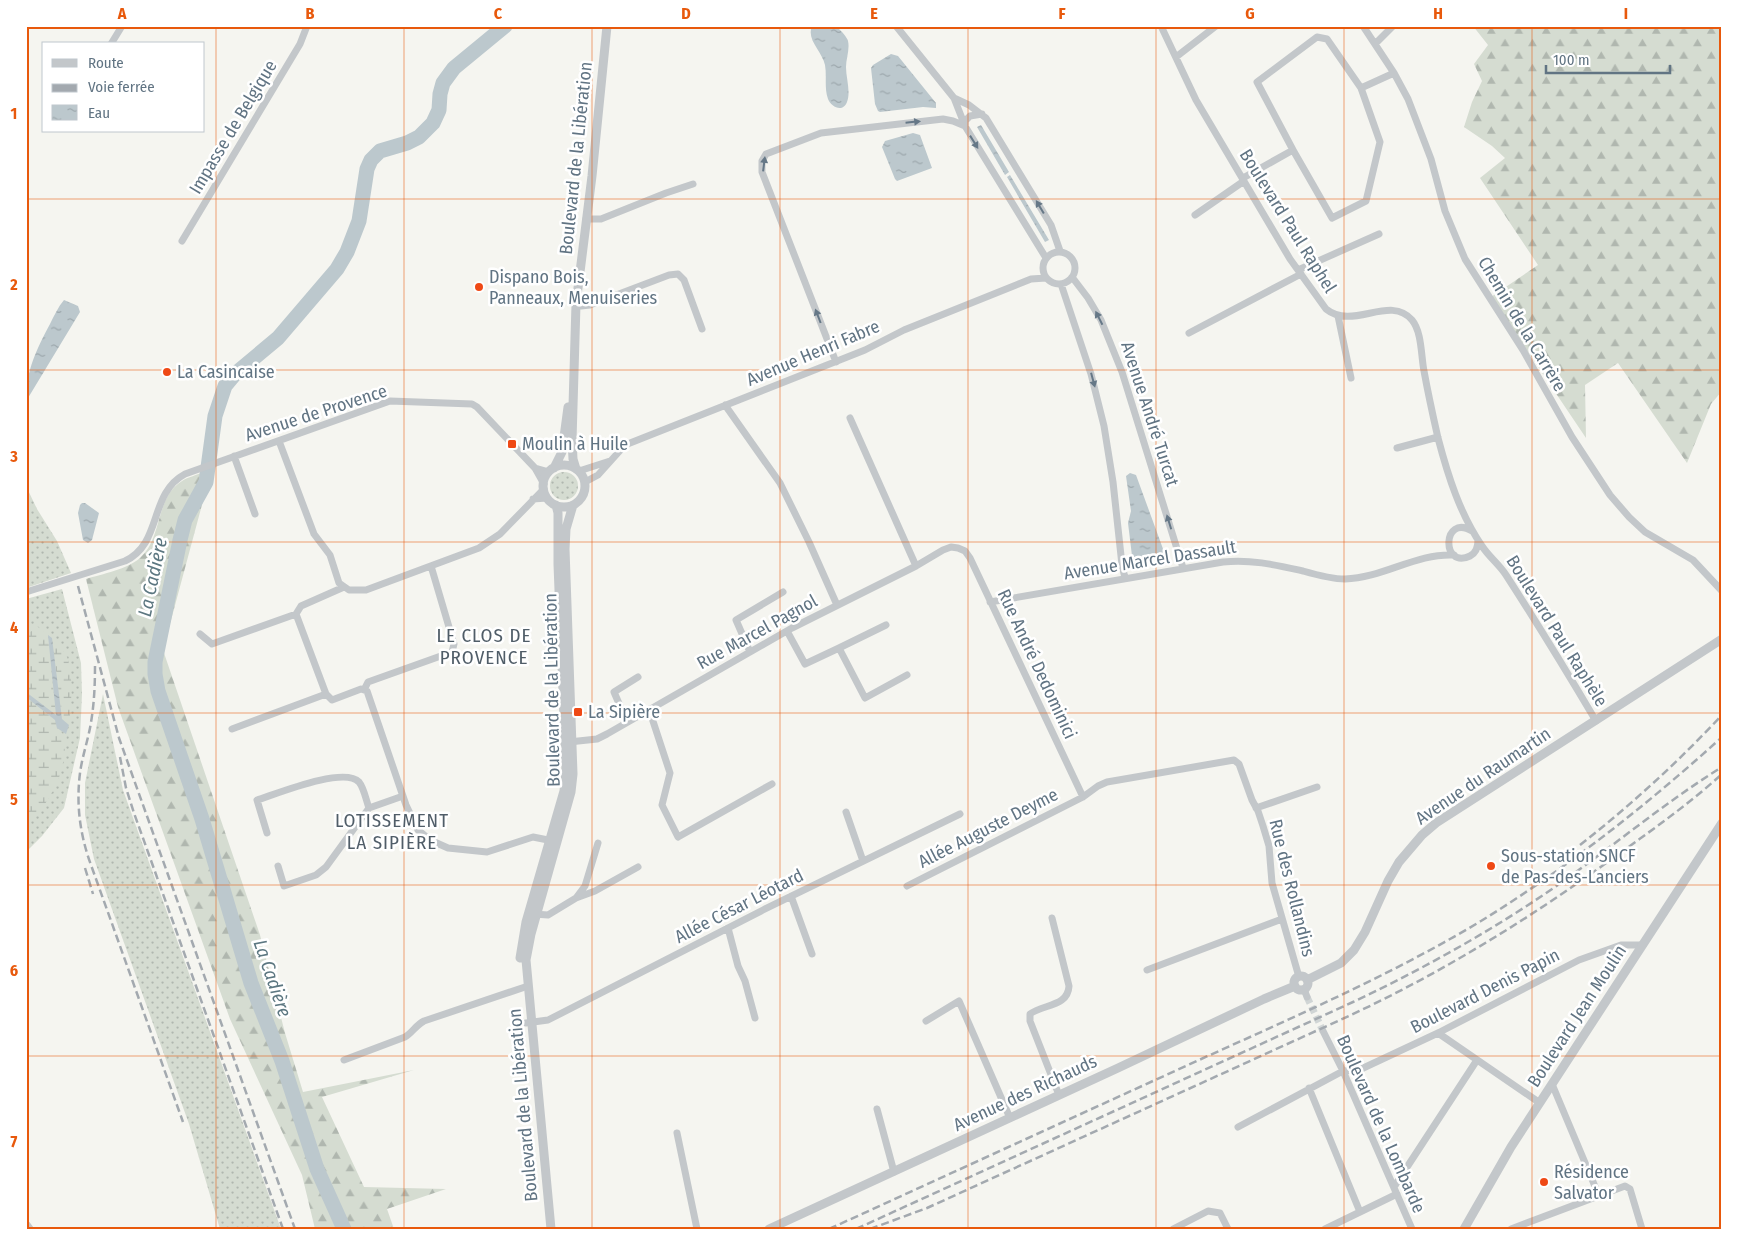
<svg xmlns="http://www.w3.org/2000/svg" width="1748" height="1255" viewBox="0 0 1748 1255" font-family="'Fira Sans Condensed',sans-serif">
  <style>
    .grass { fill: url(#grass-dots) }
    .forest { fill: url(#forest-firs) }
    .wetland { fill: url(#wetland-marsh) }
    .water { fill: url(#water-ripples) }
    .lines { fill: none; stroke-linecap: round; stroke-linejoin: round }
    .river { stroke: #bcc8cd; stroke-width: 15 }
    .minor-tunnel { stroke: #d0d5d5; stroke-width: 7; stroke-dasharray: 7 3.5; stroke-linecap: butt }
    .minor { stroke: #c3c7ca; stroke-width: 7 }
    .tertiary { stroke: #c3c7ca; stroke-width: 9 }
    .rail { stroke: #a3a9af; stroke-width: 2.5; stroke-dasharray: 8 4; stroke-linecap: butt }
    .oneway { fill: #667887 }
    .grid { fill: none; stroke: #e8590c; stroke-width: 1; stroke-opacity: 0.55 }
    .poi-dot { fill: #ef4915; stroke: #fff; stroke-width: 2 }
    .labels { text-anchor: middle; stroke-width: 5; stroke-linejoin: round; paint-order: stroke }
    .street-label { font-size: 18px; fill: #617483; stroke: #fff }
    .poi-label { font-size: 18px; fill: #617483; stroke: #fff; text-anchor: start }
    .water-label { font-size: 19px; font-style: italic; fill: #5c7781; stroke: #fff }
    .neighbourhood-label { font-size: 19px; letter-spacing: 1px; fill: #505d68; stroke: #fff }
    .neatline { fill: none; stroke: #e8590c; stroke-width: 2 }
    .grid-label { font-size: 16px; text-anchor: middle; font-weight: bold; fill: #e8590c }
  </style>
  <defs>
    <pattern id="grass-dots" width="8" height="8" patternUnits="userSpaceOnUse" patternTransform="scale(1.25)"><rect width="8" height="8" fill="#d5dcd1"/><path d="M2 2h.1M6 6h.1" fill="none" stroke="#b0b7af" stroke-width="1.8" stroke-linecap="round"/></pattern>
    <pattern id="forest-firs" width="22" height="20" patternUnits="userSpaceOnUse" patternTransform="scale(1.25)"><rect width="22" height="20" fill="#d5dcd1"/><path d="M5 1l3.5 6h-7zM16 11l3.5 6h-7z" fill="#b0b7af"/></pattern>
    <pattern id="wetland-marsh" width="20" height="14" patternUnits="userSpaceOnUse" patternTransform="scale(1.25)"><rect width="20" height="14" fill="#d5dcd1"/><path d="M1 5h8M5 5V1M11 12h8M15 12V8" fill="none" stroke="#b0b7af"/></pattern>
    <pattern id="water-ripples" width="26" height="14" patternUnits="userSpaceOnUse" patternTransform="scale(1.25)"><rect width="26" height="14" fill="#bcc8cd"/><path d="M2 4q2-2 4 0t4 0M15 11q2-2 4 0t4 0" fill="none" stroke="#9ca7ac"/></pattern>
  </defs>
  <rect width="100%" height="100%" fill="#f5f5f0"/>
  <path class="grass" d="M550 486a14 14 0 1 1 28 0a14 14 0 1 1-28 0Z
    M26,486l11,23 20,32 14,32 -45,15z
    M62,589l19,74 1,31 -2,44 -16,70 -22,28 -16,16v-253z
    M103,694l20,96 158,439h-61l-31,-105 -95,-265 -9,-44v-32z"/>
  <path class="forest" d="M1473,26h249v365l-11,13 -24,59 -69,-100 -33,22 1,53 -95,-141 47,-32 -58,-87 25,-20 -13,-12 -28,-19 8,-25 10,-21 -8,-17 14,-19z
    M204,472l6,3 -47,175 97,285 25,98 18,59 111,-22 -92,27 42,90 82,2 -59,20 7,20h-79l-13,-54 -72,-156 -112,-312 -32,-128c16,-5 42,-10 54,-21 23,-20 15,-61 42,-77 6,-4 15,-6 22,-9z"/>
  <path class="wetland" d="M36,625l12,10 8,81 -30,-24v-55z
    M52,638c5,6 12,13 15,19 7,19 4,49 2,68l-7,-6z
    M26,697l29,23 2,8 6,6 4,-1c-2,15 -3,33 -9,47 -7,18 -19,33 -32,47z"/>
  <path class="water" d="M812,26h24c4,4 10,9 12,15 2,8 -2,18 -2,26 0,11 5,25 1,35 -4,11 -16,5 -19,-3 -4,-11 -1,-23 -3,-34 -3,-14 -19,-25 -13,-39z
    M891,54l7,2 38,47v5l-13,-1 -43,5 -2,-1 -3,-7 -4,-36 2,-3z
    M981,125l28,47 -4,3 -28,-48z
    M913,133l7,2 12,33 -35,13 -2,-2 -13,-32 3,-6z
    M1010,175l39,65 -4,2 -38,-65z
    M64,300l14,6 2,6 -52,86 -2,1c0,-28 11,-51 24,-75 4,-8 8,-17 14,-24z
    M1130,473l6,2 30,82 -33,7 -5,-41 3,-12 -5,-35z
    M82,503h3l14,10 -7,27 -4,3 -5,-3 -5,-27 2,-8z
    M48,635l4,3 10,81 7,6 -3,9 -9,-6 -2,-8 -29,-23v-5l30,23z"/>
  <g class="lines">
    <path class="river" d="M344,1229l-27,-60 -35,-108 -31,-78 -49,-164 -44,-128 -3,-17v-12l25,-122 5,-20 21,-38 9,-66 10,-30 10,-12 43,-36 59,-69 10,-17 12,-31 8,-52 4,-9 9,-9 27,-8 12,-6 14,-14 6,-13 1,-16 3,-11 11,-15 51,-42"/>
    <path class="minor-tunnel" d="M1307,997l16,34"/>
    <path class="minor" d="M896,26l58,72 11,28 81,132
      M1161,26l35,74 94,159 36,50c27,22 64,-15 86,11 10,12 9,36 12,51 4,22 9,45 14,67 10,38 22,76 44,108 7,11 17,18 24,29 31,48 61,97 90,146
      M1363,26l31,47 14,26 23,60 14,52 20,48 58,91 49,87 38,58 19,22 16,15 48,28 29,31
      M111,44l11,-18
      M1375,44l18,-18
      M1176,57l40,-31
      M954,98l15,7 17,13 65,107 9,26
      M1293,150l-36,-68 60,-45 10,2 34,49
      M1243,178l50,-28 39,68 34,-17 14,-59 -19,-54 33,-15
      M1195,215l49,-34
      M586,219h15l65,-26 27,-9
      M182,241l118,-197 7,-18
      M1043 268a16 16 0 1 1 32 0a16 16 0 1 1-32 0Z
      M1298,270l81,-36
      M1072,277l16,21 13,22 21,52 61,196
      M1061,284l30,90 13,52 9,56 9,83 3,13
      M576,304l5,2 9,-1 79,-30 9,-1 6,6 18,49
      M1338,316l13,62
      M1189,333l112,-59
      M836,362l-74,-190v-11l4,-7 55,-21 122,-14 10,2 12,5v-5l5,-5 12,-2
      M725,405l55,78 29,59 28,63
      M850,418l66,148
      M279,441l35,93 16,21 9,28 10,7h17l113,-42 21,-14 44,-45
      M1397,448l41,-11
      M234,456l21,58
      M535,468l14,4
      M579,471l31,-10
      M585,482l13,-7 27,-30 240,-95 39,-20 127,-51 15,-1
      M533,499l14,-1
      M1472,531c-30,-18 -31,39 -2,25 6,-3 8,-9 8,-16
      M26,592l99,-31c38,-18 23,-67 60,-87l205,-73 82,3 5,3 58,61 9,16
      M990,602l233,-40c28,-3 53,3 80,9 14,4 28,8 42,8 38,-1 71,-26 109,-24
      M296,614l30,80
      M787,631l18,33 34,-16 26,50 42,-23
      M200,634l12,10 84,-30 5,-8 43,-19
      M839,648l47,-23
      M750,652l-14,-32 47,-28
      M364,690l3,1 39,114 12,25 12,10 18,8 39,4 46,-15 20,4
      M649,709l21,64 -8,32 16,32 94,-53
      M627,722l-13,-30 24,-15
      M232,729l94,-35 6,6 29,-11 3,1 4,-8 84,-30 2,-8 -23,-78
      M569,742l28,-3 10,-5 185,-106 124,-62 27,-16 8,-3 7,1 7,3 5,7 113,239
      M1256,808l61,-21
      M846,812l17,49
      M267,833l-10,-33c19,-6 87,-34 102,-18 5,6 7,18 10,26
      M278,866l6,20 32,-11 10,-8 43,-59 34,-12
      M907,886l176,-89 15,-11 9,-4 127,-22 5,4 13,36 6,11 5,15 6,20 3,37 27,94
      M791,896l21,58
      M576,898l19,-7 43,-24
      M534,914l14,1 28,-17 9,-12 13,-43
      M1052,918l17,68c-1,21 -26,18 -39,28v7l29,74
      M728,928l10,38 7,15 10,37
      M1147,970l135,-51
      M1304,989l3,8
      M926,1021l33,-20 51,117
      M526,1023l22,-3 215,-110 197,-96
      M1323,1031l20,40 69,158
      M1438,1033l102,70
      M344,1060l61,-23c7,-4 11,-12 19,-16l104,-35
      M1552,1084l47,112
      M1309,1088l51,124
      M877,1109l17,63
      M1238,1127l105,-56 16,-1 79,-37 141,-73 42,-15h22
      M677,1133l20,96
      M1394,1187l83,-127
      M1173,1229l35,-18 12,2 8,16
      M1325,1229l72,-35
      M1511,1229l114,-43 5,3 12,40"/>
    <path class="tertiary" d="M543 486a21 21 0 1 1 42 0a21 21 0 1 1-42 0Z
      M554,468l8,-16 6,-45
      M576,469l-3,-10 -1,-19 4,-136 16,-128 15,-150
      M520,958l6,-36 38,-131 2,-20 -8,-207v-51l-2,-8
      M1294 983a7 7 0 1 1 14 0a7 7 0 1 1-14 0Z
      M1307,980l34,-17 13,-13 11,-18 23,-51 11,-19 23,-27 14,-12 286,-184
      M26,1225l3,4
      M551,1229l-25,-269 5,-26 40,-142 2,-18 -8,-225 1,-20 7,-24
      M769,1229l349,-161 146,-69 31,-13
      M1464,1229l47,-82 211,-324"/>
    <path class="rail" d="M78,586l41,152 176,491
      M95,666c0,21 -1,41 -5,62 -3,15 -8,30 -10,45 -4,32 0,62 11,92l92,257
      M120,757l6,31 8,25 149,416
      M1580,845c51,-40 98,-83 142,-130
      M85,868l8,26
      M829,1229c123,-56 247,-113 370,-169 95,-43 192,-85 282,-139 86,-53 166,-116 241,-184
      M856,1229l497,-227c70,-33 138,-71 202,-115 56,-39 109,-84 167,-120
      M870,1229l57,-21 424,-193c96,-45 184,-100 269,-162 35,-25 70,-50 102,-79"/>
  </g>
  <defs><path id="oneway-solid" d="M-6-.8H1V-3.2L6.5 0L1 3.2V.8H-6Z" transform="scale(1.25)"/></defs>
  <g class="oneway">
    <use href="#oneway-solid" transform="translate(913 122) rotate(-6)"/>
    <use href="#oneway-solid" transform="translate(974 142) rotate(58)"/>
    <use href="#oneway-solid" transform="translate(764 164) rotate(-83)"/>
    <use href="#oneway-solid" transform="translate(1040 207) rotate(-121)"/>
    <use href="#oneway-solid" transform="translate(818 316) rotate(-111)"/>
    <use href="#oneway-solid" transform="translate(1099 318) rotate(-117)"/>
    <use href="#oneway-solid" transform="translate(1093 380) rotate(75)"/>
    <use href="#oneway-solid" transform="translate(1169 522) rotate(-107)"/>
  </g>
  <path class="grid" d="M216,26v1203M404,26v1203M592,26v1203M780,26v1203M968,26v1203M1156,26v1203M1344,26v1203M1532,26v1203M26,199h1696M26,370h1696M26,542h1696M26,713h1696M26,885h1696M26,1056h1696"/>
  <g class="poi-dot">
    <circle cx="479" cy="287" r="5"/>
    <circle cx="167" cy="372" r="5"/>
    <rect x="507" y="439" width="10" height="10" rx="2.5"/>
    <rect x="573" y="707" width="10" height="10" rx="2.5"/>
    <circle cx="1491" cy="866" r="5"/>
    <circle cx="1544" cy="1182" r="5"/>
  </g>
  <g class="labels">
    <g class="street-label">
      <text transform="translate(233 127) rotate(-59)" y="6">Impasse de Belgique</text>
      <text transform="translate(576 158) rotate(-84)" y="6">Boulevard de la Libération</text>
      <text transform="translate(1288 221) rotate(58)" y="6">Boulevard Paul Raphel</text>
      <text transform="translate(1522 324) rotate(59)" y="6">Chemin de la Carrère</text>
      <text transform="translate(813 353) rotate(-23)" y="6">Avenue Henri Fabre</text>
      <text transform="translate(316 413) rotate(-18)" y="6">Avenue de Provence</text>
      <text transform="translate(1150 414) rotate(72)" y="6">Avenue André Turcat</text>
      <text transform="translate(1150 560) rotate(-9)" y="6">Avenue Marcel Dassault</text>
      <text transform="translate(1557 631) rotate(58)" y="6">Boulevard Paul Raphèle</text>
      <text transform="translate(757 632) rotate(-29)" y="6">Rue Marcel Pagnol</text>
      <text transform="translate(1037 664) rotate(65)" y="6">Rue André Dedominici</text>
      <text transform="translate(552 690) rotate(-91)" y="6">Boulevard de la Libération</text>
      <text transform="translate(1483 776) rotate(-34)" y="6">Avenue du Raumartin</text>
      <text transform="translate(988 828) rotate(-27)" y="6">Allée Auguste Deyme</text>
      <text transform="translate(1292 888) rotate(76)" y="6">Rue des Rollandins</text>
      <text transform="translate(739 906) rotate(-27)" y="6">Allée César Léotard</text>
      <text transform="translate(1485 991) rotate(-27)" y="6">Boulevard Denis Papin</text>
      <text transform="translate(1577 1016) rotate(-57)" y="6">Boulevard Jean Moulin</text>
      <text transform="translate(1025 1093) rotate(-25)" y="6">Avenue des Richauds</text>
      <text transform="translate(523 1105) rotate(-95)" y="6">Boulevard de la Libération</text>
      <text transform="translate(1381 1124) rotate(66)" y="6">Boulevard de la Lombarde</text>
    </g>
    <g class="poi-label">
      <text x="489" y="283">Dispano Bois,<tspan x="489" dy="21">Panneaux, Menuiseries</tspan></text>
      <text x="177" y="378">La Casincaise</text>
      <text x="522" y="450">Moulin à Huile</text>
      <text x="588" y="718">La Sipière</text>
      <text x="1501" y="862">Sous-station SNCF<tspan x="1501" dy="21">de Pas-des-Lanciers</tspan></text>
      <text x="1554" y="1178">Résidence<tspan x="1554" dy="21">Salvator</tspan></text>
    </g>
    <g class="water-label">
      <text transform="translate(152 577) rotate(-78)" y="7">La Cadière</text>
      <text transform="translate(273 978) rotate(71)" y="7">La Cadière</text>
    </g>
    <g class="neighbourhood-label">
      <text x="484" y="642">LE CLOS DE<tspan x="484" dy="22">PROVENCE</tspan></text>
      <text x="392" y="827">LOTISSEMENT<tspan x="392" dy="22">LA SIPIÈRE</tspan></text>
    </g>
  </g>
  <rect width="1748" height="1255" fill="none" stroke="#ffffff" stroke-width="55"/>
  <rect x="42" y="42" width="162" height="90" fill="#ffffff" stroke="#c0c7cd"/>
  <rect x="52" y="59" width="25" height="8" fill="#c3c7ca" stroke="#c0c7cd"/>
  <text x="88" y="68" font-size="15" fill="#617483">Route</text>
  <rect x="52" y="84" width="25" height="8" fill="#a3a9af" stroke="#c0c7cd"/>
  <text x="88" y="92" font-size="15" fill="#617483">Voie ferrée</text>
  <rect x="52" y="105" width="25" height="15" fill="url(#water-ripples)" stroke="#c0c7cd"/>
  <text x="88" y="118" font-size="15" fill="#617483">Eau</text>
  <path d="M1546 65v8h124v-8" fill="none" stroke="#617483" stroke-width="2.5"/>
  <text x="1553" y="65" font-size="15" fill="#617483" stroke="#ffffff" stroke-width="4" paint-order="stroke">100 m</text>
  <rect x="28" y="28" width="1692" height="1200" class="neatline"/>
  <g class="grid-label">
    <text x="122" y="19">A</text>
    <text x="310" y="19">B</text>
    <text x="498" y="19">C</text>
    <text x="686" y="19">D</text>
    <text x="874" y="19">E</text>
    <text x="1062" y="19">F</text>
    <text x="1250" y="19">G</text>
    <text x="1438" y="19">H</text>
    <text x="1626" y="19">I</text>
    <text x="14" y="119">1</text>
    <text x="14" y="290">2</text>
    <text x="14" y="462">3</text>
    <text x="14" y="633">4</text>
    <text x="14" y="805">5</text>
    <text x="14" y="976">6</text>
    <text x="14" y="1147">7</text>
  </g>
</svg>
